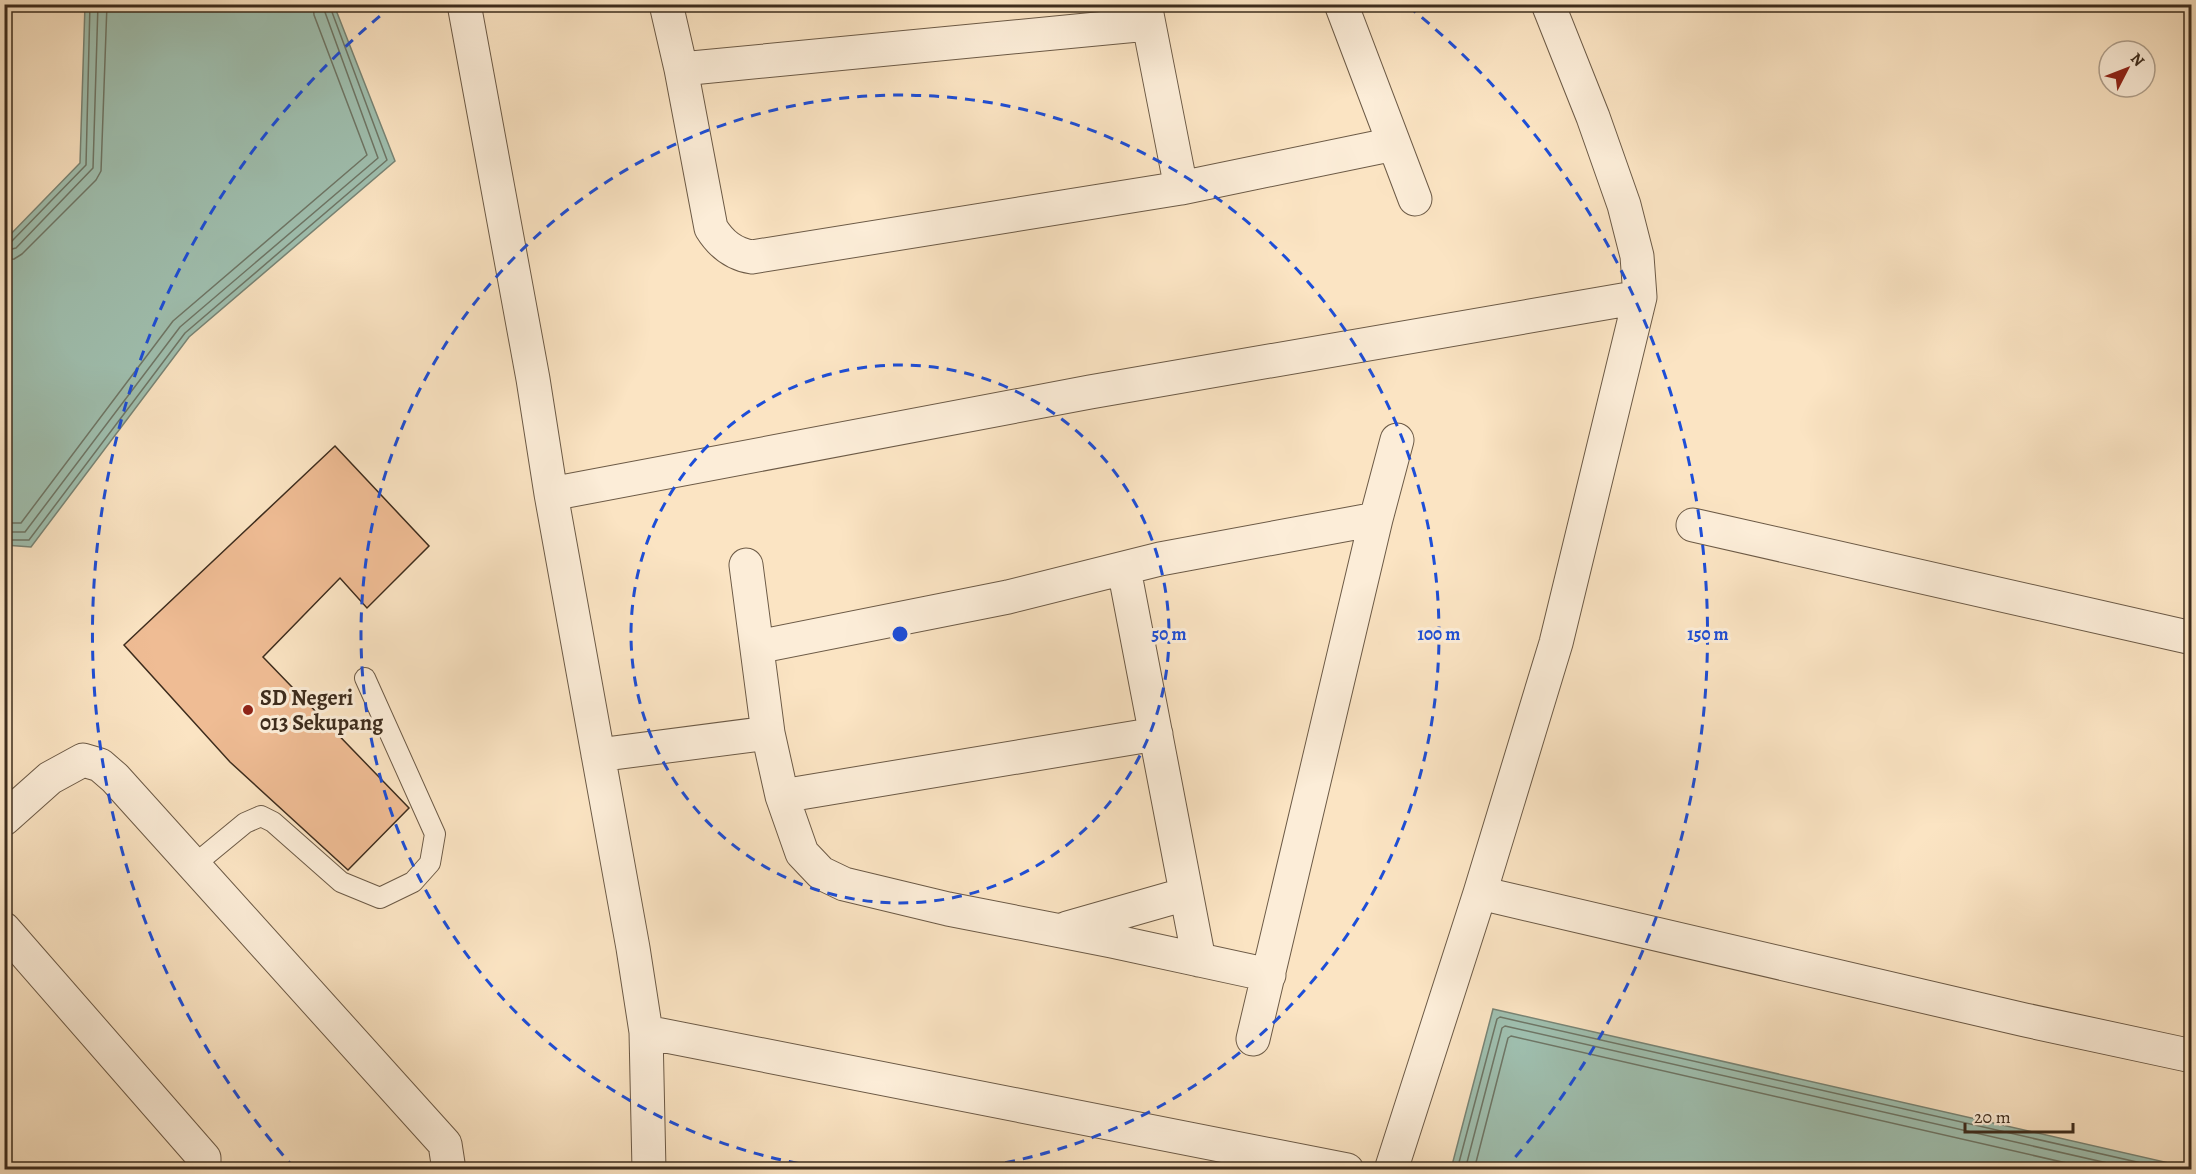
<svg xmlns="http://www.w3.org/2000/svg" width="2196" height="1174" viewBox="0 0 2196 1174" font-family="Alegreya,serif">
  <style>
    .water { fill: #9fbfaf; stroke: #788475; stroke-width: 1.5 }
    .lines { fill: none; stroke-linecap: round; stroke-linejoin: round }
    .shore { stroke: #6e7666; stroke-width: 1.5 }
    .building { fill: #efbc94; stroke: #3d2c1d; stroke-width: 1.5 }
    .service-casing { stroke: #6c5a46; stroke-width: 22 }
    .minor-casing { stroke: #6c5a46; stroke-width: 35 }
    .service { stroke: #fcedd8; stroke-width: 20 }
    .minor { stroke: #fcedd8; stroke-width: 33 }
    .ring { fill: none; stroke: #1d4ed8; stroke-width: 3; stroke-dasharray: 10 8 }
    .poi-dot { fill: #8f2418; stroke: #fcedd8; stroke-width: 2 }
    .labels { text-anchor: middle; stroke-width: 6; stroke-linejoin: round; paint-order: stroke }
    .poi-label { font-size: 22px; font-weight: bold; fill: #3d2c1d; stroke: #fcedd8; text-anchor: start }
    .centre { fill: #1d4ed8; stroke: #fcedd8; stroke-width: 3 }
    .ring-label { font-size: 18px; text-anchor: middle; font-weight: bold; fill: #1d4ed8; stroke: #fcedd8; stroke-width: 6; stroke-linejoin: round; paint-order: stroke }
  </style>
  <rect width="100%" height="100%" fill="#fbe4c3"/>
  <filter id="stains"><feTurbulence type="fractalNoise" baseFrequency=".00333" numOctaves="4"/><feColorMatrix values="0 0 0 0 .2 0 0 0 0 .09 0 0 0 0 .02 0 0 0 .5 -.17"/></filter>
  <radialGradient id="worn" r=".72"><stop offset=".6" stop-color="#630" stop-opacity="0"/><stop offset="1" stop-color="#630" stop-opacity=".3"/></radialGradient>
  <path class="water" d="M85,5h249l61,156 -206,176 -158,210 -26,-2v-305l75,-77z
    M1493,1009l698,159v1h-740z"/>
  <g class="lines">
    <path class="shore" d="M4,244l7,-2 75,-77 4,-161
      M4,251l12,-3 77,-80 5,-164
      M4,260l10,-1 8,-5 74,-74 5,-9 6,-167
      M4,523h17l152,-202 194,-166 -53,-140 -1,-11
      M4,532h21l155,-205 198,-169 -56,-154
      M4,540h25l156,-207 202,-173 -58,-156
      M1457,1170l40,-151 3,-2 672,153
      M1465,1170l37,-142 3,-2 633,144
      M1474,1170l34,-132 3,-2 586,134"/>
  </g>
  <path class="building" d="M335,446l94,100 -62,62 -27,-30 -77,79 146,151 -61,62 -118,-108 -106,-117z"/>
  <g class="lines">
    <g class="service-casing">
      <path id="service" d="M194,865l51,-42 16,-7 12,6 68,60 39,16 33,-16 17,-19 5,-29 -70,-156"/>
    </g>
    <g class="minor-casing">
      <path id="minor" d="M464,4l69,375 18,115 82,454 13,84 3,138
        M666,4l15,65 30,159c10,16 22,26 41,29l429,-69 213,-44
        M1145,4l36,184
        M1341,4l74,195
        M681,69l467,-45
        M551,494l539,-102 550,-95 -3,-41 -13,-51 -31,-88 -45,-113
        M1693,525l499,113
        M746,565l22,168 14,63 20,57 19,20 23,11 104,25 164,32 157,34
        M1124,569l75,391
        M757,647l251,-50 152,-38 216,-40
        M598,755l170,-22
        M782,796l374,-62
        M4,819l46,-41 33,-18 17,5 15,13 330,366 4,26
        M1480,893l545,127 167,36
        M1067,928l119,-34
        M4,929l200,229v9l-2,3
        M646,1032l701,138
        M1253,1039l123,-520 21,-79
        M1391,1170l89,-277 76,-250 84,-346"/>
    </g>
    <use href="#service" class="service"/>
    <use href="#minor" class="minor"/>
  </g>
  <g class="ring">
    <circle cx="900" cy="634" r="269"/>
    <path d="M834 1169A539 539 0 1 1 966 1169"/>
    <path d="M295 1169A808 808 0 0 1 392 6M1408 6A808 808 0 0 1 1505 1169"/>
  </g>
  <circle class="poi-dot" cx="248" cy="710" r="6"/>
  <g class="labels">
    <g class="poi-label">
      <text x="260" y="705">SD Negeri<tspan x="260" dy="25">013 Sekupang</tspan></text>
    </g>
  </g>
  <circle cx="900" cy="634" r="9" class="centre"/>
  <g class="ring-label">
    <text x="1169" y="640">50 m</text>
    <text x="1439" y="640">100 m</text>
    <text x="1708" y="640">150 m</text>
  </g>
  <rect width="2196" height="1174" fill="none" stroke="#fbe4c3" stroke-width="24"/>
  <rect x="6" y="6" width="2184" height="1162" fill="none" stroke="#3d2c1d" stroke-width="3"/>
  <rect x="12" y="12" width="2172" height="1150" fill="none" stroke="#3d2c1d" stroke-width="1.5"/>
  <g transform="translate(2127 69) rotate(48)"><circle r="28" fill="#fcedd8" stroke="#b0a08d" stroke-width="1.5"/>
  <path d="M0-4.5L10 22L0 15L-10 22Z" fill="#8f2418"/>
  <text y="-9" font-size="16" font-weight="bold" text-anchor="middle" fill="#3d2c1d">N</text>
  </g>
  <path d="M1965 1123v9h108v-9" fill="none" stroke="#3d2c1d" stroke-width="3"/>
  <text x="1974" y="1123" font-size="18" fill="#3d2c1d" stroke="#fcedd8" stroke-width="4.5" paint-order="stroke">20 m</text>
  <rect width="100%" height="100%" filter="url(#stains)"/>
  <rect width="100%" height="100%" fill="url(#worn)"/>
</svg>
